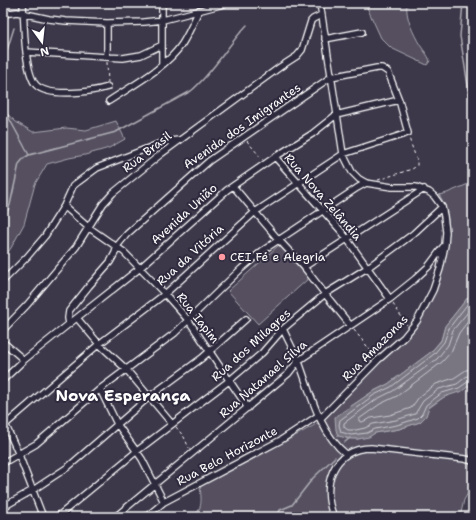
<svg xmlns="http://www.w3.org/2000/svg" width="476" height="520" viewBox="0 0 476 520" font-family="'Shantell Sans',sans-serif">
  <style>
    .built { fill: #494455 }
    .green { fill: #555060; stroke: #aaa8b0 }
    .water { fill: #797682; stroke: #afadb4 }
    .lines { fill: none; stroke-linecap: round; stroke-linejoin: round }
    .shore { stroke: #c9c8cd; stroke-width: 1 }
    .stream { stroke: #afadb4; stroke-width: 1.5 }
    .street-casing { stroke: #fff; stroke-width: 8 }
    .path { stroke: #fff; stroke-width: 1; stroke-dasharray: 3 3; stroke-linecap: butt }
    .street { stroke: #2f2a3d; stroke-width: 5.5 }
    .poi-dot { fill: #ff9aa2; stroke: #2f2a3d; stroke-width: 1.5 }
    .labels { text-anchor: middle; stroke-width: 4; stroke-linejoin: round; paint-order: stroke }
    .street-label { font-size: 12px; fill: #fff; stroke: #2f2a3d }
    .poi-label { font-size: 12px; fill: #fff; stroke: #2f2a3d; text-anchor: start }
    .district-label { font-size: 16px; font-weight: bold; fill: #fff; stroke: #2f2a3d }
  </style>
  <rect width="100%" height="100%" fill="#3c3749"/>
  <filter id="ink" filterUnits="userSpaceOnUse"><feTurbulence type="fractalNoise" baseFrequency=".025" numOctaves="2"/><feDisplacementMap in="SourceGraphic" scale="8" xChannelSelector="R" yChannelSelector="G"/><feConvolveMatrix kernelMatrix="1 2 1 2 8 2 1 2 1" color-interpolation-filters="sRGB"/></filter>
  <g filter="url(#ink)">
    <path class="built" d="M3,428l11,26 -11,6z"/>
    <path class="green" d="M365,3h42c-2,14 6,30 13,42 4,6 8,10 10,16l-3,4 -36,-17 -10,-10z
      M3,110l13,12 17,10 33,-4 20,2 30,-9 9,18 -16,9 -24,7 -16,3 -22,6 -12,20 -11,40 -13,24 -8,11z
      M473,182v109l-28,35 -4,14 -10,12 -43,32 -16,8 -31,21 4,25 13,1 17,-6 24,-4 21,-7 9,-14 15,-11 25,-11 4,-3v63l-4,11 4,24 -1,5 -8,14 -4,17h-282c4,-1 9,0 13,-1 13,-4 10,-19 9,-30l58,-30 55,-30 14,-9 45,-47 28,-27 22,-28 25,-68c2,-18 3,-37 -8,-52l8,-2z
      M279,245l30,33 -51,46 -30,-33z"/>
    <path class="water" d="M473,291v92l-11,8 -18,6 -15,10 -3,9 -6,6 -21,7 -24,4 -6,4 -11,2h-7l-13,-3 -2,-6 -1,-13 37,-25 16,-8 43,-32 10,-11 4,-15z"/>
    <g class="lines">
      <path class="shore" d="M473,297l-24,31 -5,14 -10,12 -43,33 -17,8 -34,25 -1,5 2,7 10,3 16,-2 8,-4 22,-4 21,-7 4,-4 4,-9 16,-12 17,-5 10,-7 4,-1
        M473,306l-20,24 -5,15 -11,14 -44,32 -16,8 -33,24v4l4,3h8l9,-2 8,-4 23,-4 19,-6 8,-13 16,-12 18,-5 10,-8 6,-1
        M473,315l-14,18 -8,19 -9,10 -45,34 -17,8 -21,15v2l3,1 9,-4 19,-3 21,-7 8,-11 17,-13 18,-6 12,-8 7,-1"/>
      <path class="stream" d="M463,3l-3,33 13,81
        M3,63l11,-35
        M3,107l26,48
        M3,222l7,-17 9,-41 5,-6 5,-3 87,-23 75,-41c22,-18 36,-45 56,-66
        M345,442l5,-4
        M268,517l6,-3 4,1 2,-5 12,-5 21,-27 22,-21"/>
      <g class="street-casing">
        <path id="street" d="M23,3c1,18 1,69 13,82 13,13 56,7 72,2
          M320,3l23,151 9,18 7,7 7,4 26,4h24l13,5 5,4 8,11 2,9 2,16 -1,13 -5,24 -7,21 -16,31 -13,16 -26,23 -58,59
          M3,14l14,-2 32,7 17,2 41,2 37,-1 19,-2 65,-17
          M325,39l37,-7
          M26,52l97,6 18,-3 21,-10
          M107,57v-34
          M162,64v-61
          M109,101c24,-16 57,-33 73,-57 7,-11 12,-23 17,-34
          M275,157l67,75 48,67
          M233,186l45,53 26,28 21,27 25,31
          M64,206l24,21 36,25 41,42 24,27 59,87
          M304,267l120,-78
          M3,281l24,-24 18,-21 19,-30 9,-20 5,-4 19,-14 64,-25 9,-2 9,-1
          M77,318l22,26 27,25 46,55
          M283,329c5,11 11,22 16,33 12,32 20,70 47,92
          M3,330l24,-25 49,-58 27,-43 10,-11 48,-39 119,-87 17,-11 5,-6 9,-29 2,-2 8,-4
          M3,342l21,18
          M3,380l21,-20 45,-36 71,-56 87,-78 48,-33 37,-23 24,-19 63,-15
          M100,389l17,35 25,35 22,43
          M3,419l16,36 24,62
          M6,424l93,-80 66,-50 90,-82 88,-58 65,-21 -9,-33 -11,-28 -6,-4h-5l-46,9 -122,84 -82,73 -10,12 -2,7 -5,9 -21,24 -20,25 -1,7 1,6
          M3,463l33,-19 64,-55 75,-56 66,-64 21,-18 95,-63 9,-5
          M3,507l30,-17 35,-23 81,-70 53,-39 44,-39
          M57,517l80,-66 93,-71 32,-27 21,-24 42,-35 42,-26 46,-34 29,-27
          M115,517l173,-143 10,-13 92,-62 25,-20 13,-12 15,-20
          M146,517l18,-15 117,-62 38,-25
          M334,517c-14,-31 -1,-69 37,-69l94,11 8,2"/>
      </g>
      <path class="path" d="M107,62l1,21
        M247,141l16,19
        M378,180l34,-11 5,-3v-5l-8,-23
        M393,304l14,21
        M354,330l21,26
        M176,427l8,10 5,11"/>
      <use href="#street" class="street"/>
    </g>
  </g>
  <circle class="poi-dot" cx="222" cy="257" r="4"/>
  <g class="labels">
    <g class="street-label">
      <text transform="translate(242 126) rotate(-35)" y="4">Avenida dos Imigrantes</text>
      <text transform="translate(147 152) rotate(-38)" y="4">Rua Brasil</text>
      <text transform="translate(323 197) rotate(49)" y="4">Rua Nova Zelândia</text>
      <text transform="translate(184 214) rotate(-42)" y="4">Avenida União</text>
      <text transform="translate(190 255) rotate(-42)" y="4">Rua da Vitória</text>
      <text transform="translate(198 318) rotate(52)" y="4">Rua Iapim</text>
      <text transform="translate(251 345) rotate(-42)" y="4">Rua dos Milagres</text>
      <text transform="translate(375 348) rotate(-45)" y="4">Rua Amazonas</text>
      <text transform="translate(263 379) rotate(-41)" y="4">Rua Natanael Silva</text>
      <text transform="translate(227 456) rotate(-28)" y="4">Rua Belo Horizonte</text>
    </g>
    <g class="poi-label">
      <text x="230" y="261">CEI Fé e Alegria</text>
    </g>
    <g class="district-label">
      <text x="123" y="401">Nova Esperança</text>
    </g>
  </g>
  <rect width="476" height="520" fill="none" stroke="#2f2a3d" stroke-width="16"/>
  <rect x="8" y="8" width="460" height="504" fill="none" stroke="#fff" stroke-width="1.5" filter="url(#ink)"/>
  <g transform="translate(42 42) rotate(165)" stroke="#2f2a3d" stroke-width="3" paint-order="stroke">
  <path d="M0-3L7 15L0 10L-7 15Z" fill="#ffffff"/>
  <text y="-6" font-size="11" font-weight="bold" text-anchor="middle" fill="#ffffff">N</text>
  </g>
</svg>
